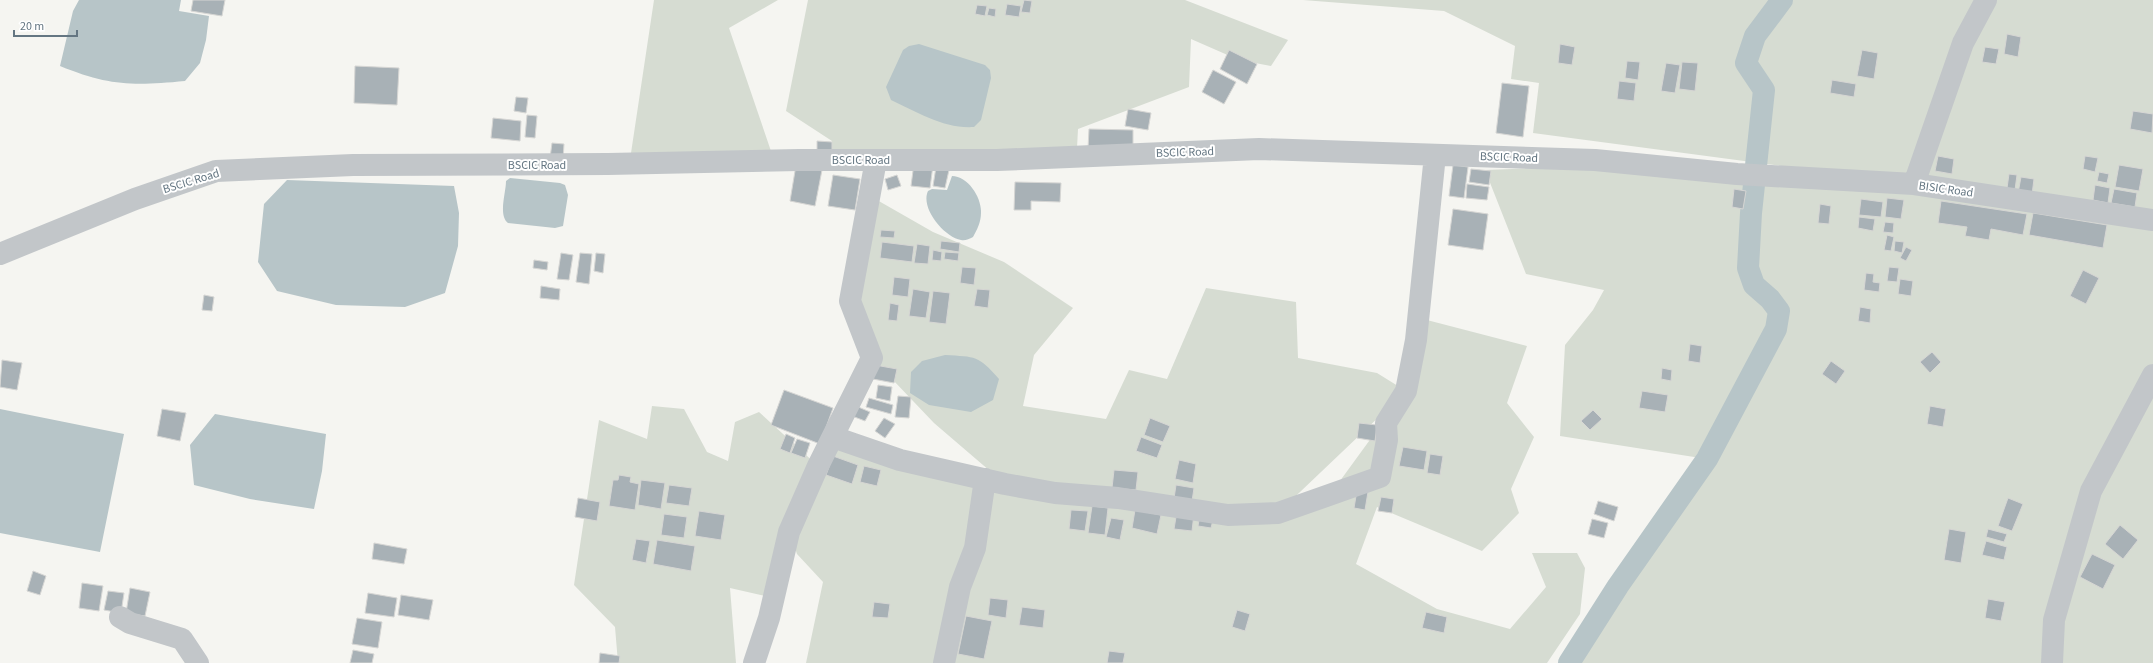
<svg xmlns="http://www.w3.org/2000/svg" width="2153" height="663" viewBox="0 0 2153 663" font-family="'Source Sans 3',sans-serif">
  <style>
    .green { fill: #d6dcd2; fill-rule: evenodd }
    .water { fill: #b7c5c8 }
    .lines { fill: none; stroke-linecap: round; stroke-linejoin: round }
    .canal { stroke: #b7c5c8; stroke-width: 22 }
    .building { fill: #a8b1b6; stroke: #d6d6d4 }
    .minor { stroke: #c2c6c9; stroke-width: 22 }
    .labels { text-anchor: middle; stroke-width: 4; stroke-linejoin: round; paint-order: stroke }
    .street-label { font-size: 12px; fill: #647682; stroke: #fff }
  </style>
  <rect width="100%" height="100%" fill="#f5f5f1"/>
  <path class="green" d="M654,0h124l-49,28 44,129 -142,-4z
    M808,0h377l103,40 -17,26 -32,-6 -48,-21 -2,48 -111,42 -1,19 -245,8v-15l-46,-30z
    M1303,0h850v215l-620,-82 6,-50 -28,-4 4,-33 -71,-35z
    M1593,166l191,12 369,42v155l-62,116 -39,172h-483l49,-77 89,-127 -147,-23 5,-91 28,-35 11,-20 -78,-16 -41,-104z
    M877,200l56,32 71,30 69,46 -39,47 -11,51 83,13 23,-49 38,9 39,-91 90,14 2,56 79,15 29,18 17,-72 104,27 -20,57 27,34 -23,52 8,24 -37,38 -105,-44 -21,57 81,45 73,20 36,-42 -14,-34h45l8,15 -5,46 -33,49h-741l17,-81 -26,-28 -4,-12 -19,56 -44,-10 6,75h-118l-3,-36 -41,-42 25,-165 48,19 5,-33 32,3 23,43 21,9 7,-39 24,-10 59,54 15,-29 171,46 -70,-60 -62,-65 -22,-57zM1404,393l-75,103 -50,16z
    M2153,390v273h-96l1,-43 37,-127z"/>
  <path class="water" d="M79,0h102l-2,11 30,5 -3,24 -6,23 -15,18c-52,5 -76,5 -125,-15l13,-55z
    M919,44l66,21 5,5 1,8 -10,42 -7,7c-30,2 -57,-15 -83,-27l-5,-13 17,-37 6,-4z
    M952,176c16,0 30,22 29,37 0,9 -4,17 -8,24 -4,2 -8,4 -12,3 -17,-3 -41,-32 -33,-49l4,-2 15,1z
    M510,178l50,5 5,2 3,10 -5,31 -8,2 -47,-5c-10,-8 -2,-30 -2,-42z
    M287,180l167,6 5,27 -1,33 -13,47 -40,14 -69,-2 -59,-14 -19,-29 6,-58z
    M945,355c31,2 33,0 54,24l-6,21 -22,12 -42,-7 -19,-12 1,-21 11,-11z
    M0,409l124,25 -24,118 -100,-19z
    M215,414l111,20 -4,37 -8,38 -64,-10 -56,-14 -4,-40z"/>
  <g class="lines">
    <path class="canal" d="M1569,663l49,-77 89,-127 69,-130 3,-18 -9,-12 -16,-14 -6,-17 3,-55 13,-123 -18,-27 9,-27 27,-36"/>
  </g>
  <path class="building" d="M193,0h32l-3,16 -31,-5z
    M1024,0l8,1 -2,12 -9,-1z
    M1007,4l14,2 -2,11 -14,-2z
    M977,5l10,1 -2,10 -10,-2z
    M989,8l7,1 -1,8 -8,-2z
    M2007,34l14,3 -3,20 -14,-3z
    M1560,44l15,3 -3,18 -14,-2z
    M1985,47l14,2 -3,15 -14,-2z
    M1229,50l28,14 -10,20 -27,-15z
    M1862,50l16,3 -4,26 -17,-3z
    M1627,61l13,1 -2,18 -13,-2z
    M1682,62l16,1 -3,28 -16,-2z
    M1666,63l14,2 -5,28 -14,-2z
    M355,66l44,2 -2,37 -43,-2z
    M1213,70l23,12 -12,22 -22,-12z
    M1832,80l24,4 -2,13 -24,-4z
    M1619,81l17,2 -2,18 -17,-2z
    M1502,83l27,3 -6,51 -27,-4z
    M516,97l12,1 -2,15 -12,-2z
    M1128,109l23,4 -3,17 -23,-4z
    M2133,111l20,3 -1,19 -22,-4z
    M527,115l10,1 -2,22 -10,-1z
    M493,118l28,3 -1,20 -29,-3z
    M1089,129l44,1v19h-45z
    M817,141l15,1v14l-15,-1z
    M552,143l12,1 -1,16 -13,-2z
    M1938,156l16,3 -2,15 -17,-3z
    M2085,156l13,2 -3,14 -12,-3z
    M914,163l19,2 -3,23 -19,-2z
    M796,165l26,5 -7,36 -25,-5z
    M1453,165l15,2 -4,31 -15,-2z
    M2119,165l24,4 -4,22 -24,-4z
    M936,167l13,3 -4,18 -12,-2z
    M1471,169l20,2 -2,14 -20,-3z
    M2099,172l10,2 -2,9 -10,-2z
    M2009,174l8,1 -2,15 -8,-2z
    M833,175l27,4 -5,31 -27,-4z
    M897,175l4,11 -13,4 -3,-11z
    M2021,177l13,2 -2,16 -14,-2z
    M1015,182l46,1 -1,19 -29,-1v9h-17z
    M1467,184l22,3 -2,13 -21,-2z
    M2095,185l15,3 -2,15 -15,-3z
    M1734,189l12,2 -3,18 -11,-2z
    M2114,189l23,4 -2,14 -24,-4z
    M1887,198l17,2 -3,19 -16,-2z
    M1861,199l22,3 -2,15 -22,-2z
    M1941,201l86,13 -4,21 -32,-6 -2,11 -24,-4 2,-9 -29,-4z
    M1820,204l11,2 -2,18 -11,-1z
    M1453,209l35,5 -5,36 -35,-5z
    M2033,213l74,12 -4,23 -74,-13z
    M1859,217l16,2 -2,12 -15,-3z
    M1885,222l9,1 -1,10 -10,-1z
    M881,230l14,1 -1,7 -14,-1z
    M1887,235l7,2 -3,14 -7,-1z
    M941,241l19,2 -1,9 -19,-3z
    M1895,241l9,1 -2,11 -8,-2z
    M882,242l32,4 -2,16 -32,-4z
    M917,244l13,2 -2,18 -14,-1z
    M1906,247l6,3 -6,11 -6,-3z
    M933,250l9,2 -1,9 -9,-1z
    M945,252l14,1 -1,8 -14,-2z
    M561,253l12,2 -4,25 -12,-1z
    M580,253l12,1 -3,30 -13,-2z
    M596,253l9,1 -2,19 -9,-2z
    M534,260l14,2 -1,8 -14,-2z
    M962,267l14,1 -2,17 -14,-2z
    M1889,267l10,1 -2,14 -10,-1z
    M2083,270l16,8 -13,26 -16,-8z
    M1866,273l8,1 -1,8 7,1 -1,9 -15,-2z
    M894,277l16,2 -2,18 -16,-2z
    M1900,279l13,2 -2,15 -13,-2z
    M541,286l19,3 -1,11 -19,-2z
    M913,289l17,3 -4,26 -17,-2z
    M977,289l13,1 -2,18 -14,-2z
    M933,291l17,2 -4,31 -17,-2z
    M204,295l10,2 -2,14 -10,-1z
    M890,303l9,2 -2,16 -9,-1z
    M1860,307l11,2 -1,14 -12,-2z
    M1690,344l12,2 -2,17 -12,-2z
    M1932,352l9,10 -11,11 -10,-11z
    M2,360l20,3 -5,27 -17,-3z
    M1831,361l14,10 -9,13 -14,-10z
    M875,365l22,4 -3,14 -21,-4z
    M1662,368l10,2 -1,11 -10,-2z
    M878,385l14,2 -2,14 -14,-3z
    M784,390l49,18 -13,36 -49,-19z
    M1642,391l26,4 -3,17 -26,-4z
    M898,396l13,1 -2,21 -14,-1z
    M869,398l24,7 -2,9 -25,-7z
    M856,406l14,6 -5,9 -13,-5z
    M1930,406l16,3 -3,18 -16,-3z
    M162,409l24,4 -6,28 -23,-5z
    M1593,410l9,9 -12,11 -9,-9z
    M884,418l11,6 -10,14 -10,-7z
    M1150,418l20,8 -7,16 -19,-7z
    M1359,423l18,2 -2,16 -18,-3z
    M786,434l9,4 -5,15 -10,-4z
    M1141,437l21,8 -5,13 -21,-7z
    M797,439l13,4 -5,15 -14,-5z
    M1403,447l24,4 -3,19 -25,-4z
    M1430,454l13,2 -3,19 -13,-2z
    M833,456l25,9 -6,19 -26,-9z
    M1179,460l17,4 -3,19 -18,-4z
    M864,466l17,4 -4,16 -17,-4z
    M1114,470l24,2 -2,18 -24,-2z
    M619,475l12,2 -1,5 9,2 -4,26 -26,-4 4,-26h5z
    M641,480l24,3 -4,26 -23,-4z
    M669,485l23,3 -3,18 -23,-3z
    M1176,485l18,3 -3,20 -18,-3z
    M1357,490l11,2 -3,18 -11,-2z
    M1381,497l13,2 -2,14 -14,-2z
    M578,498l22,4 -3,19 -22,-4z
    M2008,498l15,6 -11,27 -14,-5z
    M1598,501l20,6 -4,14 -20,-7z
    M1092,506l16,2 -3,27 -17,-2z
    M1071,510l17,1 -3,20 -16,-2z
    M1135,510l26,5 -4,19 -25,-6z
    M699,511l26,4 -4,25 -26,-4z
    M1177,511l17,3 -2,17 -18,-2z
    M664,514l23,3 -3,21 -23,-3z
    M1200,514l14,2 -3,12 -13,-2z
    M1111,518l13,2 -4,20 -14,-3z
    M1592,519l16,4 -4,15 -16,-4z
    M2120,525l18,15 -15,19 -18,-15z
    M1949,529l17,3 -5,31 -17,-3z
    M1988,529l19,5 -3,8 -18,-5z
    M636,539l14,2 -4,22 -14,-3z
    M657,540l38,6 -4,25 -38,-7z
    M1986,541l21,6 -3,13 -22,-5z
    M374,543l33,6 -3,15 -32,-5z
    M2092,554l23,11 -12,24 -23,-12z
    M33,571l13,5 -6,19 -13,-4z
    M82,583l21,3 -4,25 -20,-3z
    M130,588l20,4 -5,24 -19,-3z
    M108,591l16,2 -3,20 -17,-3z
    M368,593l29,5 -3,19 -29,-4z
    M401,595l32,5 -4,20 -31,-5z
    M990,598l18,2 -2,18 -18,-3z
    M1988,599l17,3 -4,19 -16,-3z
    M874,602l16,2 -2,14 -16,-1z
    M1022,607l23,3 -2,18 -24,-3z
    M1237,610l13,4 -5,17 -13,-4z
    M1426,612l21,5 -3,16 -22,-5z
    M966,616l26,5 -8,38 -26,-5z
    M357,618l25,4 -4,26 -26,-4z
    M353,650l21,4 -2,9h-22z
    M1109,651l16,2 -2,10h-16z
    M600,653l20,3 -1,7h-20z"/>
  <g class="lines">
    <path class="minor" d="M1914,184l49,-141 23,-43
      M0,254l135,-55 81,-28 137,-6 255,-1 191,-4h198l262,-11 336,11 142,14 177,10 239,36
      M833,437l67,23 105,24 50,9 63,5 110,17 50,-2 102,-36 7,-37 -1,-17 20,-32 10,-51 19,-185
      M120,617l10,6 52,16 16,24
      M754,663l15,-45 20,-86 29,-66 54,-108 -22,-57 26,-141
      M944,663l16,-76 15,-39 10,-69
      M2052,663l2,-43 37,-129 62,-116"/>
  </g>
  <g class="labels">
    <g class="street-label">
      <text transform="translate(1185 152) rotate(-2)" y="4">BSCIC Road</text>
      <text transform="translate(1509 157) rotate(2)" y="4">BSCIC Road</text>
      <text x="861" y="164">BSCIC Road</text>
      <text x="537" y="169">BSCIC Road</text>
      <text transform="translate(191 181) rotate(-17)" y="4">BSCIC Road</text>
      <text transform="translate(1946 189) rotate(8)" y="4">BISIC Road</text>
    </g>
  </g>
  <path d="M14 30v6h63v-6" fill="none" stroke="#647682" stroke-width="2"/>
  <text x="20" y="30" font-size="12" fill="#647682" stroke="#ffffff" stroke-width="3" paint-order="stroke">20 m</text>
</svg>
